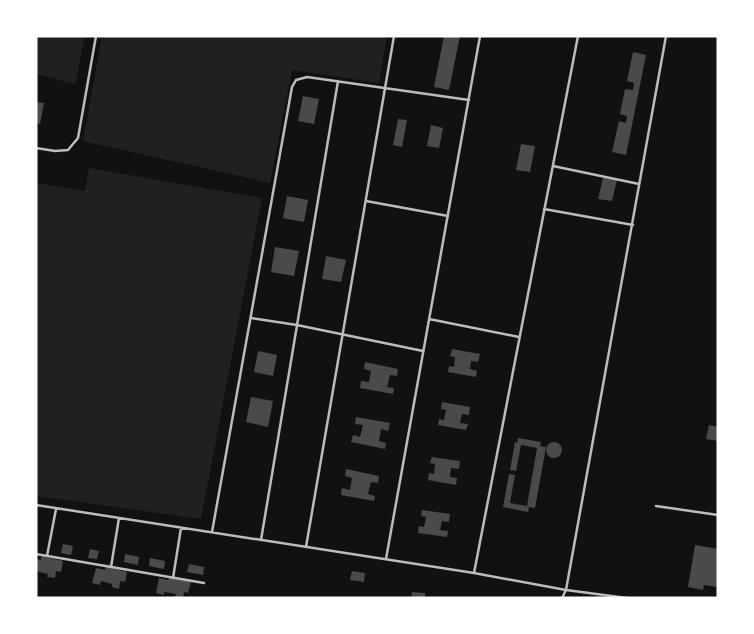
<svg xmlns="http://www.w3.org/2000/svg" width="754" height="634" viewBox="0 0 754 634" font-family="'Source Serif 4',serif">
  <style>
    .green { fill: #202020 }
    .building { fill: #4a4a4a }
    .lines { fill: none; stroke-linecap: round; stroke-linejoin: round }
    .service { stroke: #bcbcbc; stroke-width: 2.5 }
  </style>
  <rect width="100%" height="100%" fill="#111"/>
  <path class="green" d="M36,36h49l-10,48 -39,-10z
    M102,36h285l-8,47 -87,-13 -22,113 -187,-42z
    M89,168l173,30 -61,321 -165,-23v-313l49,8z"/>
  <path class="building" d="M444,36h16l-11,54 -15,-3z
    M633,52l13,3 -20,100 -14,-3 7,-31 7,2 1,-7 -7,-2 5,-25 8,1 1,-7 -7,-2z
    M303,96l16,3 -5,25 -16,-3z
    M36,102l8,1 -4,21 -4,-1z
    M398,119l9,1 -5,27 -9,-2z
    M431,125l12,3 -4,20 -12,-2z
    M521,144l14,2 -5,26 -14,-2z
    M603,178l14,2 -5,21 -14,-2z
    M287,196l21,4 -4,22 -21,-4z
    M275,247l24,4 -5,25 -23,-4z
    M326,256l20,4 -5,22 -19,-3z
    M452,349l28,5 -2,8 -7,-1 -1,8 7,2 -1,6 -28,-5 1,-6 5,1 1,-10 -5,-1z
    M258,351l19,4 -4,21 -19,-4z
    M365,362l33,7 -1,7 -7,-1 -3,12 7,1 -1,6 -33,-6 1,-7 8,1 2,-11 -7,-2z
    M251,397l22,4 -5,26 -22,-5z
    M442,402l28,5 -1,8 -7,-1 -2,9 8,1 -2,6 -28,-5 1,-6 5,1 2,-10 -5,-1z
    M356,417l34,6 -2,8 -7,-2 -2,12 7,2 -1,6 -34,-7 2,-7 7,2 3,-12 -8,-1z
    M709,425l9,2v14l-12,-2z
    M518,438l23,4 -1,4 6,1 -11,61 -6,-1 -1,5 -25,-5 6,-33 6,1 -5,28 17,3 10,-58 -16,-3 -5,26 -6,-1 5,-28 2,1z
    M546 450a8 8 0 1 1 16 0a8 8 0 1 1-16 0Z
    M432,457l28,4 -1,8 -8,-1 -1,9 7,1 -1,7 -28,-5 1,-7 5,1 1,-10 -5,-1z
    M346,469l33,7 -1,7 -7,-1 -3,12 7,2 -1,5 -33,-6 1,-7 8,2 2,-12 -7,-2z
    M422,510l28,4 -1,8 -7,-1 -2,9 8,1 -1,6 -29,-4 1,-7 5,1 2,-10 -5,-1z
    M63,544l10,2 -2,9 -10,-2z
    M695,545l23,4v38l-14,-2 -1,5 -15,-3z
    M90,549l9,2 -2,8 -9,-1z
    M125,554l14,3 -1,8 -14,-3z
    M41,556l22,5 -2,11 -5,-1 -1,7 -8,-1 1,-3 -12,-3v-12l5,1z
    M150,558l15,3 -1,8 -15,-3z
    M189,564l15,3 -1,8 -16,-3z
    M106,567l21,5 -2,10 -5,-1 -1,8 -7,-2v-3l-11,-3 -1,4 -8,-2 4,-15 9,2z
    M352,571l13,2 -1,9 -14,-2z
    M169,577l22,5 -3,11 -4,-1 -1,6h-8l1,-4 -12,-2v3l-8,-2 3,-15 9,2z
    M412,592l13,1v5h-14z"/>
  <g class="lines">
    <path class="service" d="M36,148l19,3 13,-1 10,-12 18,-102
      M553,166l86,18
      M366,201l82,15
      M544,209l89,16
      M251,318l46,7 126,26
      M429,319l90,18
      M36,505l438,68 92,17 61,8
      M656,506l62,9
      M212,532l80,-445 4,-7 11,-3 162,23
      M261,540l77,-459
      M306,547l88,-511
      M36,554l168,29
      M47,556l9,-47
      M386,559l94,-523
      M111,567l8,-49
      M474,573l104,-537
      M173,578l8,-50
      M562,598l4,-8 100,-554"/>
  </g>
  <rect width="754" height="634" fill="none" stroke="#ffffff" stroke-width="75"/>
</svg>
